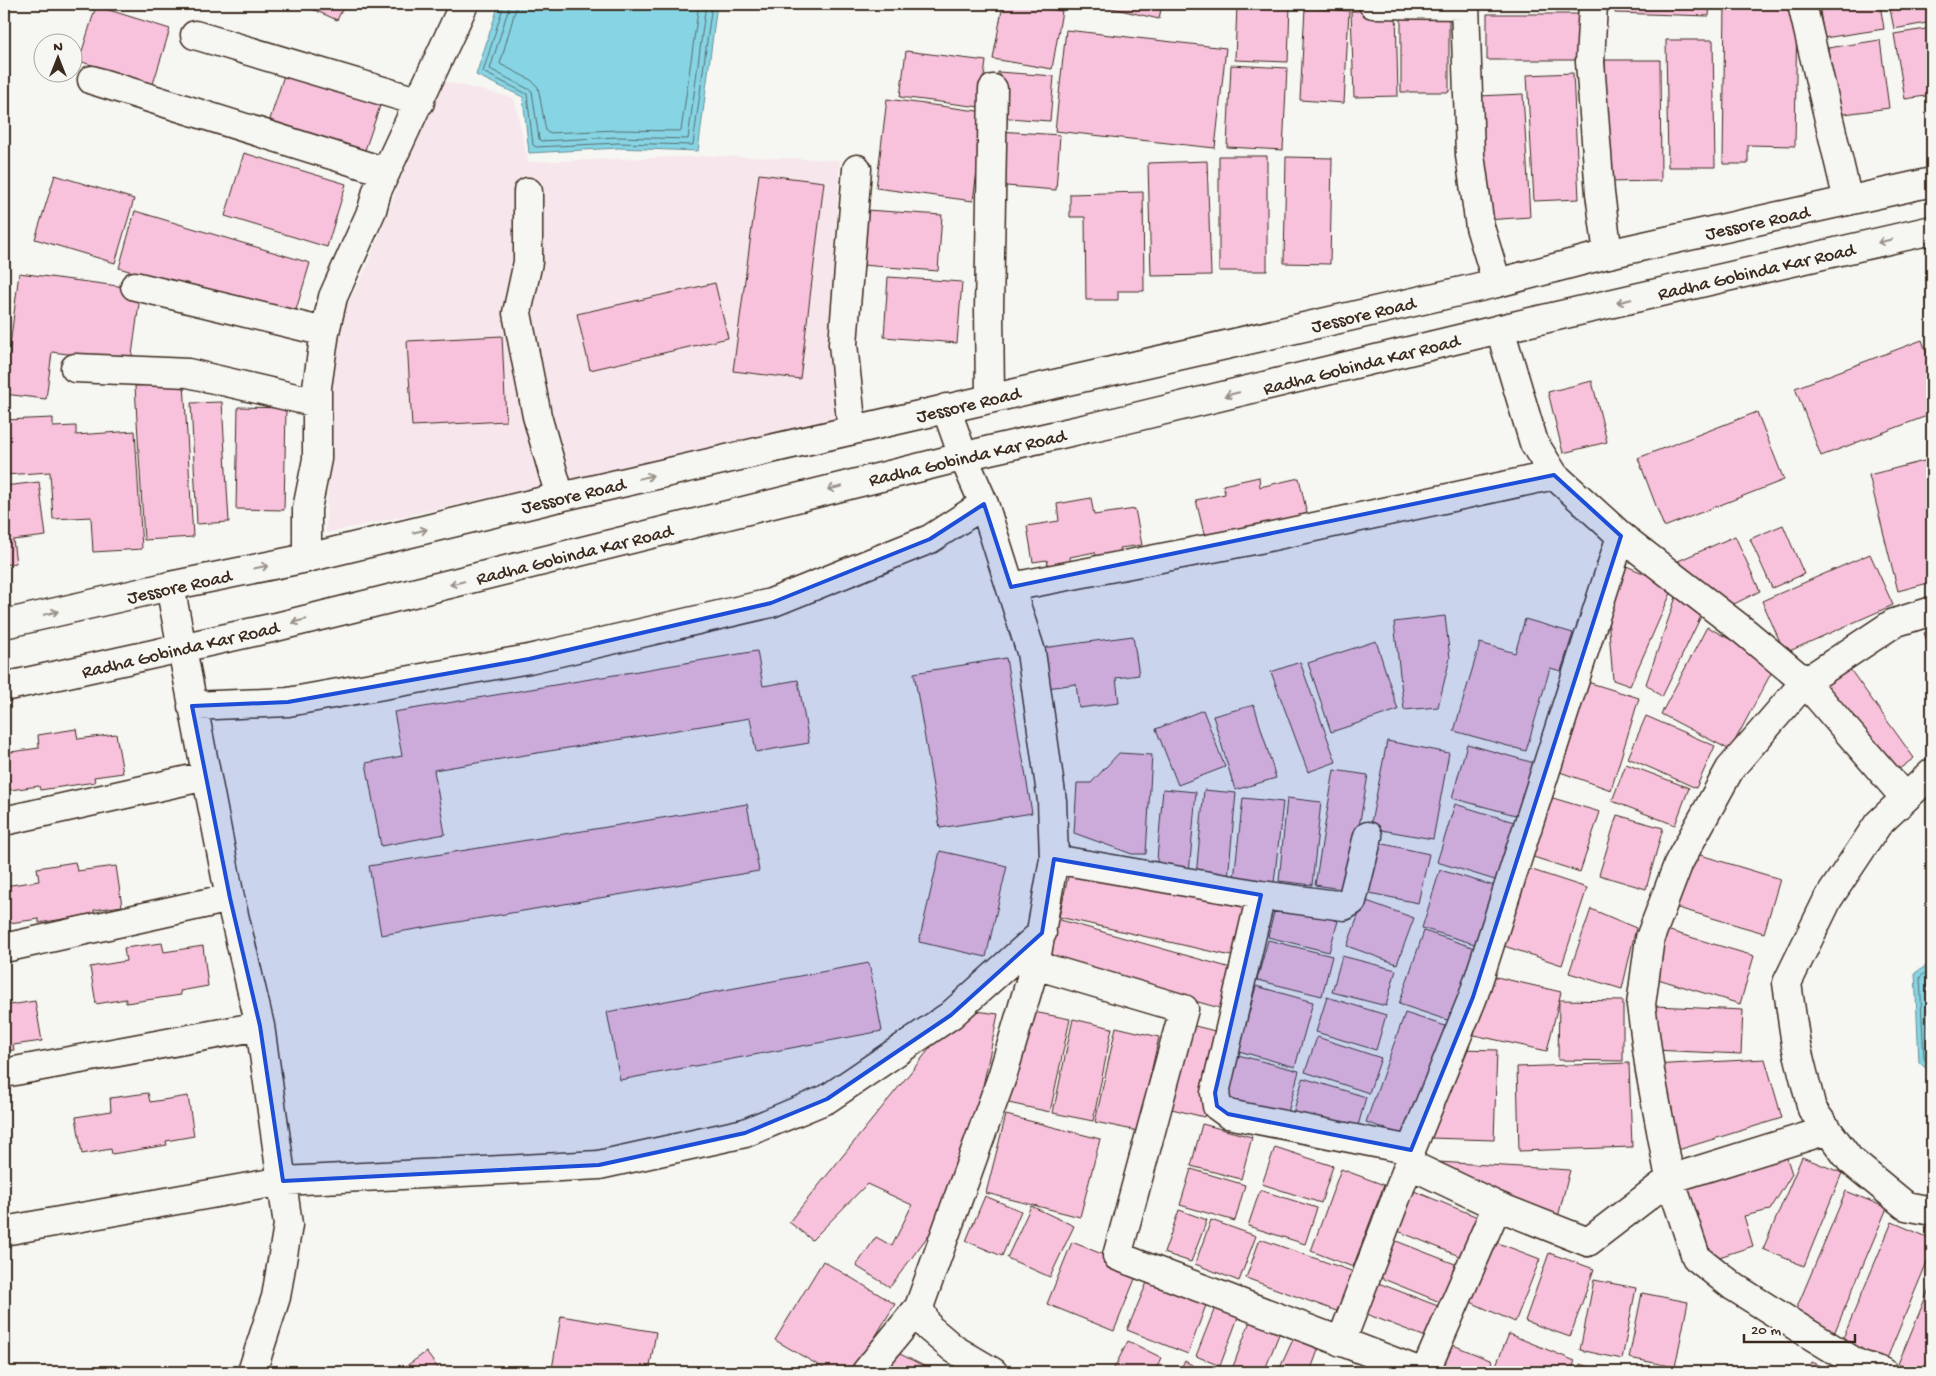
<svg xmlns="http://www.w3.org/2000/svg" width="1936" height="1376" viewBox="0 0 1936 1376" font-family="'Gochi Hand',sans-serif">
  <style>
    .built { fill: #f7e6eb }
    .water { fill: #86d4e4; stroke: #689095 }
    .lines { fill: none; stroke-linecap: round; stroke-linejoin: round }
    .shore { stroke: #596e6d; stroke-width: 1 }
    .building { fill: #f8c2dc; stroke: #3b2a1e }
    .minor-casing { stroke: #3b2a1e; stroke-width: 31 }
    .primary-casing { stroke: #3b2a1e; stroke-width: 31 }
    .minor { stroke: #f6f6f2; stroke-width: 28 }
    .primary { stroke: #f6f6f2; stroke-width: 28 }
    .oneway { stroke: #989088 }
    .marked { fill: #1d4ed8; fill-opacity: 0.2; stroke: #1d4ed8; stroke-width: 4; stroke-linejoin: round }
    .labels { text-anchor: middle; stroke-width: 4; stroke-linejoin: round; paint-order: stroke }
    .street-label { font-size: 19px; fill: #3b2a1e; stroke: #f6f6f2 }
  </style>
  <rect width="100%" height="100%" fill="#f6f6f2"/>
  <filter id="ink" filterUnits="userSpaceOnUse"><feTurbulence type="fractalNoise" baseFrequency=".02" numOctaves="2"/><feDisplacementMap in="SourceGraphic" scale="10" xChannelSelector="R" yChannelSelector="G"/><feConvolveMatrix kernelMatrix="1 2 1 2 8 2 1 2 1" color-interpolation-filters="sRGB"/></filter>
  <g filter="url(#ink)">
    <path class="built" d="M439,80l75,18 14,64 184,-6 128,4 -11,184 7,78 -510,111 7,-199 36,-72z"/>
    <path class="water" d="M499,4h218l-19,147 -80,-3 -89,5 -6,-56 -47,-22z
      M1932,962v112l-13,-12 -4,-89z"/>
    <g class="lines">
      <path class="shore" d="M504,4l-21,68 44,22 6,51 3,2 82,-4 75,2 19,-141
        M510,4l-20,65 42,22 7,48 2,2 77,-4 70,2 18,-135
        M517,4l-17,60 31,16 7,7 8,44 2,2 70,-3 63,1 18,-127
        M1932,968l-12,9 4,82 8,8
        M1932,975l-5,6 3,75 2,3"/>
    </g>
    <path class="building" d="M301,4h44l-8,16z
      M1003,4h17l42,7 -10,58 -59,-10z
      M1094,4h68l-3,15z
      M1237,4h53l-2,58 -53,-2z
      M1504,4h78l-1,7z
      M1615,4h95l-1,12 -94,-3z
      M1725,4l72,2 -2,140 -47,-1v19h-25z
      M1819,4h61l4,25 -60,9z
      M1889,4h43v18l-38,7z
      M96,6l74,23 -17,55 -74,-23z
      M1305,8l44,3 -5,92 -44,-3z
      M1401,9h48v83h-48z
      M1396,10l2,86 -44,1 -3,-86z
      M1487,14h92v46h-92z
      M1932,28v67l-27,4 -11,-65z
      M1066,30l160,18 -11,100 -160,-17z
      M1666,40h47l2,127h-47z
      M1880,40l9,68 -52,7 -9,-67z
      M906,51l80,10 -6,46 -80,-10z
      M1605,60h55l1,121 -55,1z
      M1231,65l56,3 -4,82 -56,-3z
      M285,72l96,31 -19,56 -95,-30z
      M998,72l56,4 -4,45 -55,-4z
      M1573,73l6,126 -45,2 -7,-126z
      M1523,94l7,123 -44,3 -7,-124z
      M887,99l98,13 -12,89 -97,-13z
      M998,131l62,4 -4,55 -62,-5z
      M244,153l102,31 -19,63 -102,-31z
      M1219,156h48v115h-48z
      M1286,157l46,1 -2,106 -46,-1z
      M1207,161l4,114 -60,1 -3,-113z
      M759,174l65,8 -24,197 -67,-8z
      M55,175l79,24 -19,64 -80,-24z
      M1143,192l1,99h-26v9h-32l-1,-83h-15v-23z
      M866,210l76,5 -4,56 -76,-6z
      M135,211l175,52 -17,57 -174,-52z
      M19,273l122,16 -10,73 -79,-10 -6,47 -42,-5z
      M888,277l74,5 -5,61 -73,-6z
      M715,283l13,55 -138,32 -13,-56z
      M502,336l4,85 -94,5 -5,-85z
      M1922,340l10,28v46l-111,42 -26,-68z
      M1592,381l15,61 -44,11 -15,-61z
      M184,383l9,154 -49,3 -9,-154z
      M222,402l7,120 -32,2 -6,-121z
      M238,407l48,1 -2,102 -48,-1z
      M1757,412l27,68 -120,47 -26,-69z
      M53,418v9l23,-1v9l59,-4 7,118 -49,3 -2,-35 -38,2 -3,-47 -46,3v-55z
      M1932,459v123l-34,9 -29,-116z
      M1259,477l1,10 39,-9 8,36 -8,1 1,7 -95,16 -9,-38 29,-6 -2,-9z
      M39,482l7,54 -33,4 3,23 -12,2v-79z
      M1091,498l3,17 41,-6 7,36 -22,3 2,8 -26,4 -1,-8 -25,5 1,9 -22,4 -2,-10 -14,2 -6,-36 32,-5 -2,-17z
      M1783,525l21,49 -32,14 -22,-49z
      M1735,536l25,55 -32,16 -50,-46z
      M1870,554l23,51 -108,48 -23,-52z
      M1624,565l50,21 -44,100 -17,-6 -6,-75z
      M1677,594l28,14 -43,89 -16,-13z
      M1445,616l5,42 -12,49 -34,3 -10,-88z
      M1525,619l48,14 -12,38 -11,-3 -24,83 -72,-20 26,-88 35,10z
      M1707,627l69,37 -46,86 -69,-36z
      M1932,630v24l-8,-21z
      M1133,636l6,39 -23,3 3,25 -40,5 -3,-24 -29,4 -5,-40z
      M1376,641l22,69 -67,22 -23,-69z
      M757,651l6,35 35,-6 11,63 -53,9 -6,-34 -316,52 11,64 -64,12 -15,-83 36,-7 -8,-44z
      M1006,658l26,155 -92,15 -26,-155z
      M1300,662l36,100 -28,10 -37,-100z
      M1847,665l67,93 -23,17 -68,-92z
      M1584,681l55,17 -28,92 -54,-19z
      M1254,705l22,73 -41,12 -22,-74z
      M1203,710l22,57 -47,18 -22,-56z
      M1646,716l69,30 -19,42 -68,-30z
      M76,729l2,10 38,-5 7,39 -29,4 1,5 -55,8 -1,-4 -29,4 -6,-37 35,-5 -1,-13z
      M1387,741l62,12 -16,86 -63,-11z
      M1467,744l67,19 -15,53 -67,-18z
      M1119,753l33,2 -6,99h-14l-58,-21 3,-50h14z
      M1626,764l63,24 -14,37 -63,-24z
      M1334,770l34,5 -20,115 -33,-5z
      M1163,789l33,3 -7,82 -33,-3z
      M1204,790l32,3 -8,86 -32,-3z
      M1546,796l54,16 -20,60 -53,-17z
      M1243,798l40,4 -9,81 -40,-4z
      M1287,798l34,4 -9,83 -33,-4z
      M747,804l12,67 -378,64 -12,-69z
      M1455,804l62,19 -19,58 -61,-19z
      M1617,815l46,13 -17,61 -47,-14z
      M1370,841l59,13 -11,49 -58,-12z
      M940,851l67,15 -21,91 -67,-15z
      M1687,851l93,28 -16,54 -93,-27z
      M75,862l2,9 39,-5 6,40 -28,4v4l-55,9v-4l-30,4 -5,-37 35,-5 -2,-13z
      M1070,868l182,41 -12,49 -181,-41z
      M1526,868l61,20 -25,77 -61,-20z
      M1440,870l58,17 -17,59 -59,-18z
      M1364,900l50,18 -17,46 -50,-18z
      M1276,904l62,17 -9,31 -61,-15z
      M1591,909l45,19 -14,61 -53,-16z
      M1057,919l181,51 -11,40 -182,-50z
      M1663,929l91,27 -14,48 -92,-28z
      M1424,931l51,17 -25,73 -51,-17z
      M1268,940l64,16 -10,40 -65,-16z
      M162,943l2,9 39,-6 5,40 -28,5 1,4 -55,8v-4l-30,5 -6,-37 36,-6 -2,-13z
      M1342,956l54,14 -10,36 -54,-14z
      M869,963l13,68 -262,49 -13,-68z
      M1488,975l73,17 -14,59 -73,-16z
      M1256,986l57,16 -18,65 -56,-16z
      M1327,997l59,18 -10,35 -60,-18z
      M1559,1000l64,1v60l-65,-1z
      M35,1001l7,40 -29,4 1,5 -10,1v-45z
      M1655,1006l88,4 -2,44 -88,-4z
      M962,1009l36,5 -29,140 -33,71 -46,62 -34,-21 20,-29 16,9 20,-41 -45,-21 -55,56 -23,-18z
      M1023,1010l47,9 -20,93 -46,-10z
      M1405,1013l40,13 -39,110 -40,-14z
      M1073,1019l39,9 -19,93 -40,-8z
      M1187,1024l36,9 -19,84 -40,-10z
      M1116,1027l43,10 -21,94 -43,-9z
      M1317,1037l64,21 -12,35 -64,-21z
      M1459,1049l38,1 -3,90 -64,-2z
      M1238,1055l61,16 -12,45 -62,-17z
      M1765,1059l17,59 -104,32 -27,-85z
      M1629,1063l3,84 -113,4 -2,-84z
      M1303,1078l63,19 -10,36 -63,-19z
      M148,1093l2,9 38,-6 6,40 -28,5 1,4 -55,9 -1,-5 -29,5 -6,-37 35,-6 -1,-13z
      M1006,1115l94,24 -20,78 -94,-24z
      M1202,1124l50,13 -11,42 -50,-13z
      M1275,1147l58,19 -12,37 -59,-19z
      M1784,1149l8,25 -22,36 -26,6 9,30 -46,15 -26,-82z
      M1802,1157l40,16 -38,93 -41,-17z
      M1438,1162l132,8 -12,47 -60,-22z
      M1191,1169l54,16 -10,36 -55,-16z
      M1341,1169l43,16 -31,82 -42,-16z
      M1409,1189l76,31 -16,40 -76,-31z
      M1260,1190l57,18 -12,36 -57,-18z
      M1846,1191l41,17 -54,128 -41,-17z
      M985,1196l36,15 -19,45 -36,-15z
      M1031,1206l43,20 -24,51 -43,-19z
      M1179,1210l28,10 -16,42 -27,-9z
      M1211,1220l45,16 -17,45 -44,-17z
      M1892,1222l40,17v11l-46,111 -45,-18z
      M1260,1239l97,34 -15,40 -96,-35z
      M1391,1239l69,27 -15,38 -69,-28z
      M1490,1240l50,19 -25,63 -49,-22z
      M1072,1242l67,27 -25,62 -67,-27z
      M1549,1253l45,16 -24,68 -45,-16z
      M823,1261l72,43 -41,68h-24l-55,-32z
      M1151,1273l58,24 -21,57 -61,-24z
      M1594,1280l42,8 -14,71 -42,-9z
      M1373,1281l70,27 -12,31 -70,-27z
      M1932,1282v90h-15l-19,-8z
      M1642,1293l46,9 -13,65 -46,-9z
      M1218,1300l23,9 -21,57 -24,-10z
      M1253,1313l30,11 -19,48h-33z
      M561,1316l95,16 -7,40h-79l-18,-3z
      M1296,1333l25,9 -11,30h-32z
      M1509,1334l66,27 -5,11h-77z
      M1128,1341l34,17 -8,14h-42z
      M1446,1342l46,19 -4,11h-55z
      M892,1350l44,22h-56z
      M426,1352l15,20h-43z
      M1185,1361l19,11h-26z
      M1812,1362l23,10h-28z
      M1580,1364l24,8h-27z
      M1334,1366l19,6h-21z"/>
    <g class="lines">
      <g class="minor-casing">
        <path id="minor" d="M1373,4l92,1 5,150 10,72 17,56
          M1593,4l-3,58 10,131 8,61
          M1802,4l46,197
          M195,35l225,67
          M92,80l294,92
          M528,192v70l-11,51 20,103 23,81
          M135,286l190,46
          M1500,329l34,114 20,32 67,61 124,96 60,50 100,116
          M75,368l113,5 129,30
          M990,398l-1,-89 4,-220
          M946,408l17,48 21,48 47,148 21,149 2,58 -19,106 -33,112 -83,230 9,20 26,22 39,23
          M852,430l-9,-86 14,-175
          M307,558v-49l10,-50v-72l8,-55 8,-35 39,-87 5,-19 87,-187
          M170,586l60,312 30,128 28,199 -12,72 -24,75
          M1011,587l248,-48 295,-64
          M192,706l96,-4 241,-43 242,-56 159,-64 54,-35
          M1932,773l-54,51 -50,75 -41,84 9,62 16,64 38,51 56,46 26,5
          M4,821l202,-45
          M1054,859l207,36 83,11 8,-5 16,-65
          M1261,895l-46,198 2,13 11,8 183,36
          M4,948l226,-50
          M1035,965l149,44 -67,247 304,116
          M4,1073l256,-47
          M1409,1164l88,42 91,36 82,-63 158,-49
          M4,1231l279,-50 316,-16 146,-32 82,-34 124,-84 91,-82
          M1341,1342l68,-178 2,-14 62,-153 148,-461
          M866,1372l53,-65
          M1425,1372l72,-166
          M1883,1372l-25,-8 -54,-33 -70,-44 -38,-30 -26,-78 -20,-108 -9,-66 9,-67 29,-76 51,-93 75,-87 89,-59 38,-12"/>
      </g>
      <g class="primary-casing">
        <path id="primary" d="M4,624l166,-38 137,-28 253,-61 937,-214 111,-29 324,-72
          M4,687l272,-60 714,-177 129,-29 381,-92 432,-99"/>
      </g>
      <use href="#minor" class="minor"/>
      <use href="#primary" class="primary"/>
    </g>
    <defs><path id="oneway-shaft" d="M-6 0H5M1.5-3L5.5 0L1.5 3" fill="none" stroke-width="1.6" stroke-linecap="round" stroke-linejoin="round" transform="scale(1.25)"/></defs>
    <g class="oneway">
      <use href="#oneway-shaft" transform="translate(1885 241) rotate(167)"/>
      <use href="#oneway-shaft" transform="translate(1624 301) rotate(167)"/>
      <use href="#oneway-shaft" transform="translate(1232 394) rotate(166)"/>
      <use href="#oneway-shaft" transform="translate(646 477) rotate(-13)"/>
      <use href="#oneway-shaft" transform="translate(835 488) rotate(166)"/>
      <use href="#oneway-shaft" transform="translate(420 531) rotate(-14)"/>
      <use href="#oneway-shaft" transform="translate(261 567) rotate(-12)"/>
      <use href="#oneway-shaft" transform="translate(457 583) rotate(166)"/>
      <use href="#oneway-shaft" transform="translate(51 613) rotate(-13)"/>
      <use href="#oneway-shaft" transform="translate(299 621) rotate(167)"/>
    </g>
  </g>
  <path class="marked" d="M1554,475l67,61 -148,461 -62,153 -183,-36 -11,-8 -2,-13 46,-198 -207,-36 -12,74 -91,82 -124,84 -82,34 -146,32 -316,16 -23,-155 -30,-128 -38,-192 96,-4 241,-43 242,-56 159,-64 54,-35 27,83z"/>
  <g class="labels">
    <g class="street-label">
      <text transform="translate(1757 221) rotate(-12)" y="7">Jessore Road</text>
      <text transform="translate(1756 270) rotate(-13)" y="7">Radha Gobinda Kar Road</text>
      <text transform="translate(1363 313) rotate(-13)" y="7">Jessore Road</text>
      <text transform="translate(1361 363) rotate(-14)" y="7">Radha Gobinda Kar Road</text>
      <text transform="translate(968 403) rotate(-13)" y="7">Jessore Road</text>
      <text transform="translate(967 456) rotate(-13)" y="7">Radha Gobinda Kar Road</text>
      <text transform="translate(573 494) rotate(-13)" y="7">Jessore Road</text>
      <text transform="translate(574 553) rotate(-14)" y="7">Radha Gobinda Kar Road</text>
      <text transform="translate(179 585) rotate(-12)" y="7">Jessore Road</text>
      <text transform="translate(180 648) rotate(-13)" y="7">Radha Gobinda Kar Road</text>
    </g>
  </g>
  <rect width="1936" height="1376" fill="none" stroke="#f6f6f2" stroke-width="20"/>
  <rect x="10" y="10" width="1916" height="1356" fill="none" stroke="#3b2a1e" stroke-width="2" filter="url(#ink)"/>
  <g transform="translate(58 58)"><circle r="24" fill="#f6f6f2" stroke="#aba49d"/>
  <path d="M0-4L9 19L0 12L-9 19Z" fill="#3b2a1e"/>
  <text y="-8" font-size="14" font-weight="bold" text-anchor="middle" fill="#3b2a1e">N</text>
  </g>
  <path d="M1744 1334v8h111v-8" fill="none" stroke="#3b2a1e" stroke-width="2.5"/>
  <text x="1751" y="1334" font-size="15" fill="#3b2a1e" stroke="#f6f6f2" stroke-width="4" paint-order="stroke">20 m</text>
</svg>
